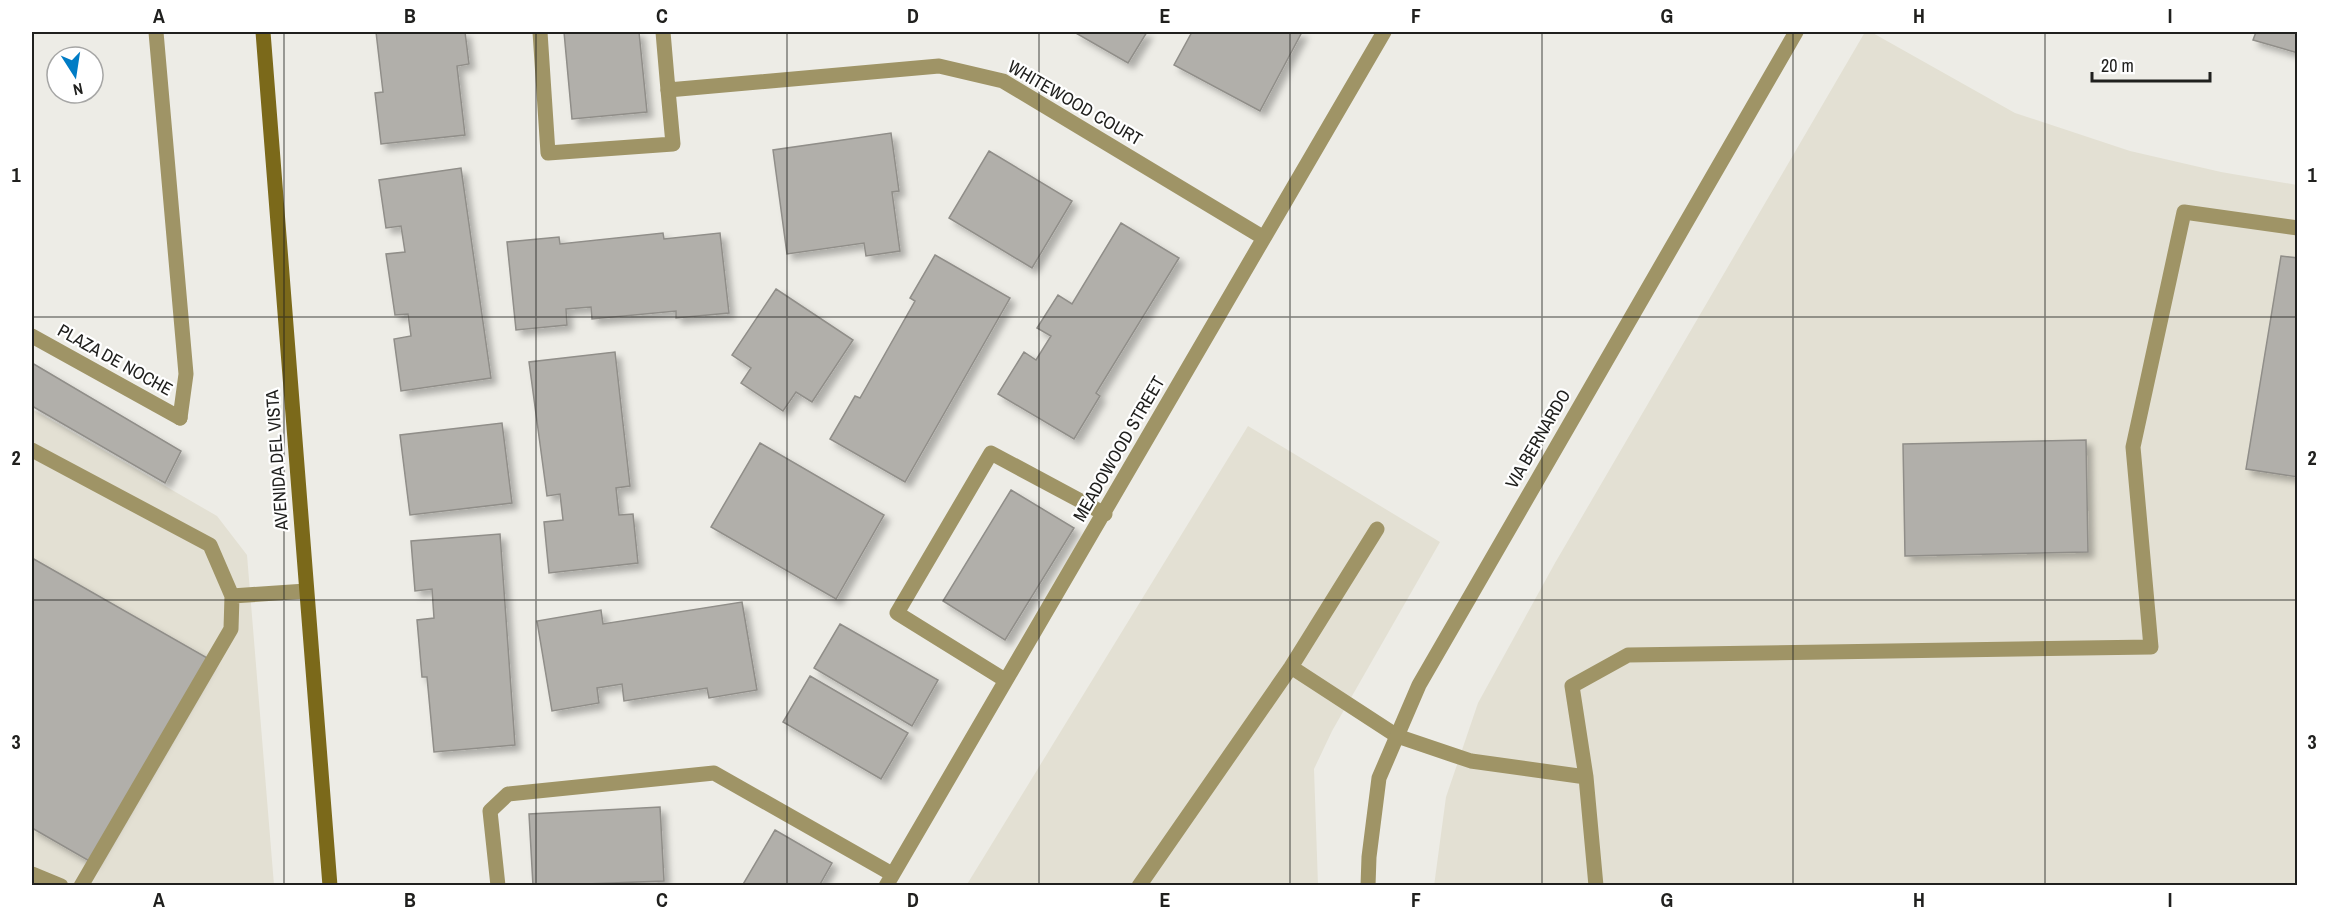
<svg xmlns="http://www.w3.org/2000/svg" width="2329" height="917" viewBox="0 0 2329 917" font-family="'Archivo Narrow',sans-serif">
  <style>
    .built { fill: #e3e0d3 }
    .building { fill: #b1afaa; stroke: #908e89; stroke-width: 1.5; filter: url(#shadow) }
    .lines { fill: none; stroke-linecap: round; stroke-linejoin: round }
    .lane { stroke: #9f9466; stroke-width: 15 }
    .street { stroke: #9f9466; stroke-width: 15 }
    .secondary { stroke: #7b691a; stroke-width: 15 }
    .grid { fill: none; stroke: #20201e; stroke-width: 1.5; stroke-opacity: 0.55 }
    .labels { text-anchor: middle; stroke-width: 4.5; stroke-linejoin: round; paint-order: stroke }
    .street-label { font-size: 18px; fill: #20201e; stroke: #fff }
    .neatline { fill: none; stroke: #20201e; stroke-width: 2 }
    .grid-label { font-size: 20px; text-anchor: middle; font-weight: bold; fill: #20201e }
  </style>
  <defs>
    <filter id="shadow"><feDropShadow dx="5.5" dy="5.5" stdDeviation="3" flood-color="#0004"/></filter>
  </defs>
  <rect width="100%" height="100%" fill="#edece6"/>
  <path class="built" d="M1865,32h6l144,81 115,38 91,21 76,13v700l-863,1 12,-89 32,-94 77,-140z
    M32,409l185,107 30,39 27,330h-242z
    M1248,426l192,116 -108,189 -18,38 4,116 -352,1z"/>
  <path class="building" d="M376,32h89l4,32 -12,2 8,69 -84,9 -6,-51 8,-1z
    M564,32h75l8,80 -75,7z
    M1074,32h73l-19,31z
    M1192,32h110l-42,79 -86,-46z
    M2256,32h42v21l-45,-13z
    M891,133l8,58 -7,1 8,59 -34,5 -2,-13 -77,11 -14,-104z
    M989,151l83,50 -40,67 -83,-50z
    M461,168l30,210 -90,13 -7,-52 17,-3 -3,-22 -13,1 -9,-61 19,-2 -4,-26 -15,2 -7,-48z
    M1121,223l58,35 -83,135 4,3 -26,43 -76,-45 26,-42 12,8 15,-24 -14,-8 21,-33 14,9z
    M663,233l1,6 56,-6 9,80 -53,5v-7l-84,8 -1,-12 -25,2 1,16 -51,5 -9,-88 52,-5 1,7z
    M935,255l75,43 -105,184 -75,-43 25,-43 5,2 55,-97 -5,-3z
    M2281,256l17,2v219l-52,-8z
    M776,289l77,51 -41,62 -16,-10 -13,19 -42,-28 10,-15 -19,-13z
    M615,352l15,134 -14,2 3,27 14,-1 5,49 -89,10 -5,-51 19,-2 -3,-26 -13,2 -18,-134z
    M32,363l149,88 -16,32 -133,-77z
    M502,423l10,80 -102,12 -10,-80z
    M2086,440l2,112 -183,4 -2,-112z
    M760,443l124,72 -48,84 -125,-72z
    M1011,490l63,38 -69,112 -62,-39z
    M500,534l15,211 -81,7 -7,-75h-5l-5,-57 17,-2 -2,-29 -17,2 -4,-50z
    M32,558l177,101 -118,203 -59,-34z
    M742,602l15,88 -48,8 -2,-10 -83,13 -2,-17 -25,4 2,15 -47,8 -15,-90 64,-11 2,14z
    M840,624l98,56 -26,46 -98,-58z
    M810,676l98,57 -27,46 -98,-57z
    M660,807l4,74 -131,5 -4,-72z
    M775,830l57,33 -13,23h-77z"/>
  <g class="lines">
    <path class="lane" d="M156,32l30,342 -6,44
      M540,32l8,121 125,-9 -5,-54
      M32,450l178,95 22,51 74,-5
      M1291,667l106,69 74,25 115,16
      M32,874l29,12
      M81,886l150,-257 1,-33
      M1139,886l152,-219 86,-138
      M1596,886l-10,-109 -14,-91 56,-31 523,-8 -18,-200 51,-235 114,16"/>
    <path class="street" d="M663,32l5,58 271,-24 64,15 261,157
      M32,336l148,82
      M1005,680l-108,-67 94,-160 114,61
      M498,886l-8,-75 18,-17 206,-21 178,101
      M886,886l498,-854
      M1368,886l1,-29 10,-79 40,-93 377,-653"/>
    <path class="secondary" d="M263,32l67,854"/>
  </g>
  <path class="grid" d="M284,32v854M536,32v854M787,32v854M1039,32v854M1290,32v854M1542,32v854M1793,32v854M2045,32v854M32,317h2266M32,600h2266"/>
  <g class="labels">
    <g class="street-label">
      <text transform="translate(1075 103) rotate(30)" y="6">WHITEWOOD COURT</text>
      <text transform="translate(115 360) rotate(29)" y="6">PLAZA DE NOCHE</text>
      <text transform="translate(1538 439) rotate(-60)" y="6">VIA BERNARDO</text>
      <text transform="translate(1119 449) rotate(-60)" y="6">MEADOWOOD STREET</text>
      <text transform="translate(277 460) rotate(-94)" y="6">AVENIDA DEL VISTA</text>
    </g>
  </g>
  <rect width="2329" height="917" fill="none" stroke="#ffffff" stroke-width="66"/>
  <g transform="translate(75 75) rotate(168)"><circle r="28" fill="#ffffff" stroke="#a6a6a5" stroke-width="1.5"/>
  <path d="M0-4.5L10 22L0 15L-10 22Z" fill="#007cc5"/>
  <text y="-9" font-size="16" font-weight="bold" text-anchor="middle" fill="#20201e">N</text>
  </g>
  <path d="M2092 72v9h118v-9" fill="none" stroke="#20201e" stroke-width="3"/>
  <text x="2101" y="72" font-size="18" fill="#20201e" stroke="#ffffff" stroke-width="4.5" paint-order="stroke">20 m</text>
  <rect x="33" y="33" width="2263" height="851" class="neatline"/>
  <g class="grid-label">
    <text x="159" y="23">A</text>
    <text x="410" y="23">B</text>
    <text x="662" y="23">C</text>
    <text x="913" y="23">D</text>
    <text x="1165" y="23">E</text>
    <text x="1416" y="23">F</text>
    <text x="1667" y="23">G</text>
    <text x="1919" y="23">H</text>
    <text x="2170" y="23">I</text>
    <text x="16" y="182">1</text>
    <text x="2312" y="182">1</text>
    <text x="16" y="465">2</text>
    <text x="2312" y="465">2</text>
    <text x="16" y="749">3</text>
    <text x="2312" y="749">3</text>
    <text x="159" y="907">A</text>
    <text x="410" y="907">B</text>
    <text x="662" y="907">C</text>
    <text x="913" y="907">D</text>
    <text x="1165" y="907">E</text>
    <text x="1416" y="907">F</text>
    <text x="1667" y="907">G</text>
    <text x="1919" y="907">H</text>
    <text x="2170" y="907">I</text>
  </g>
</svg>
